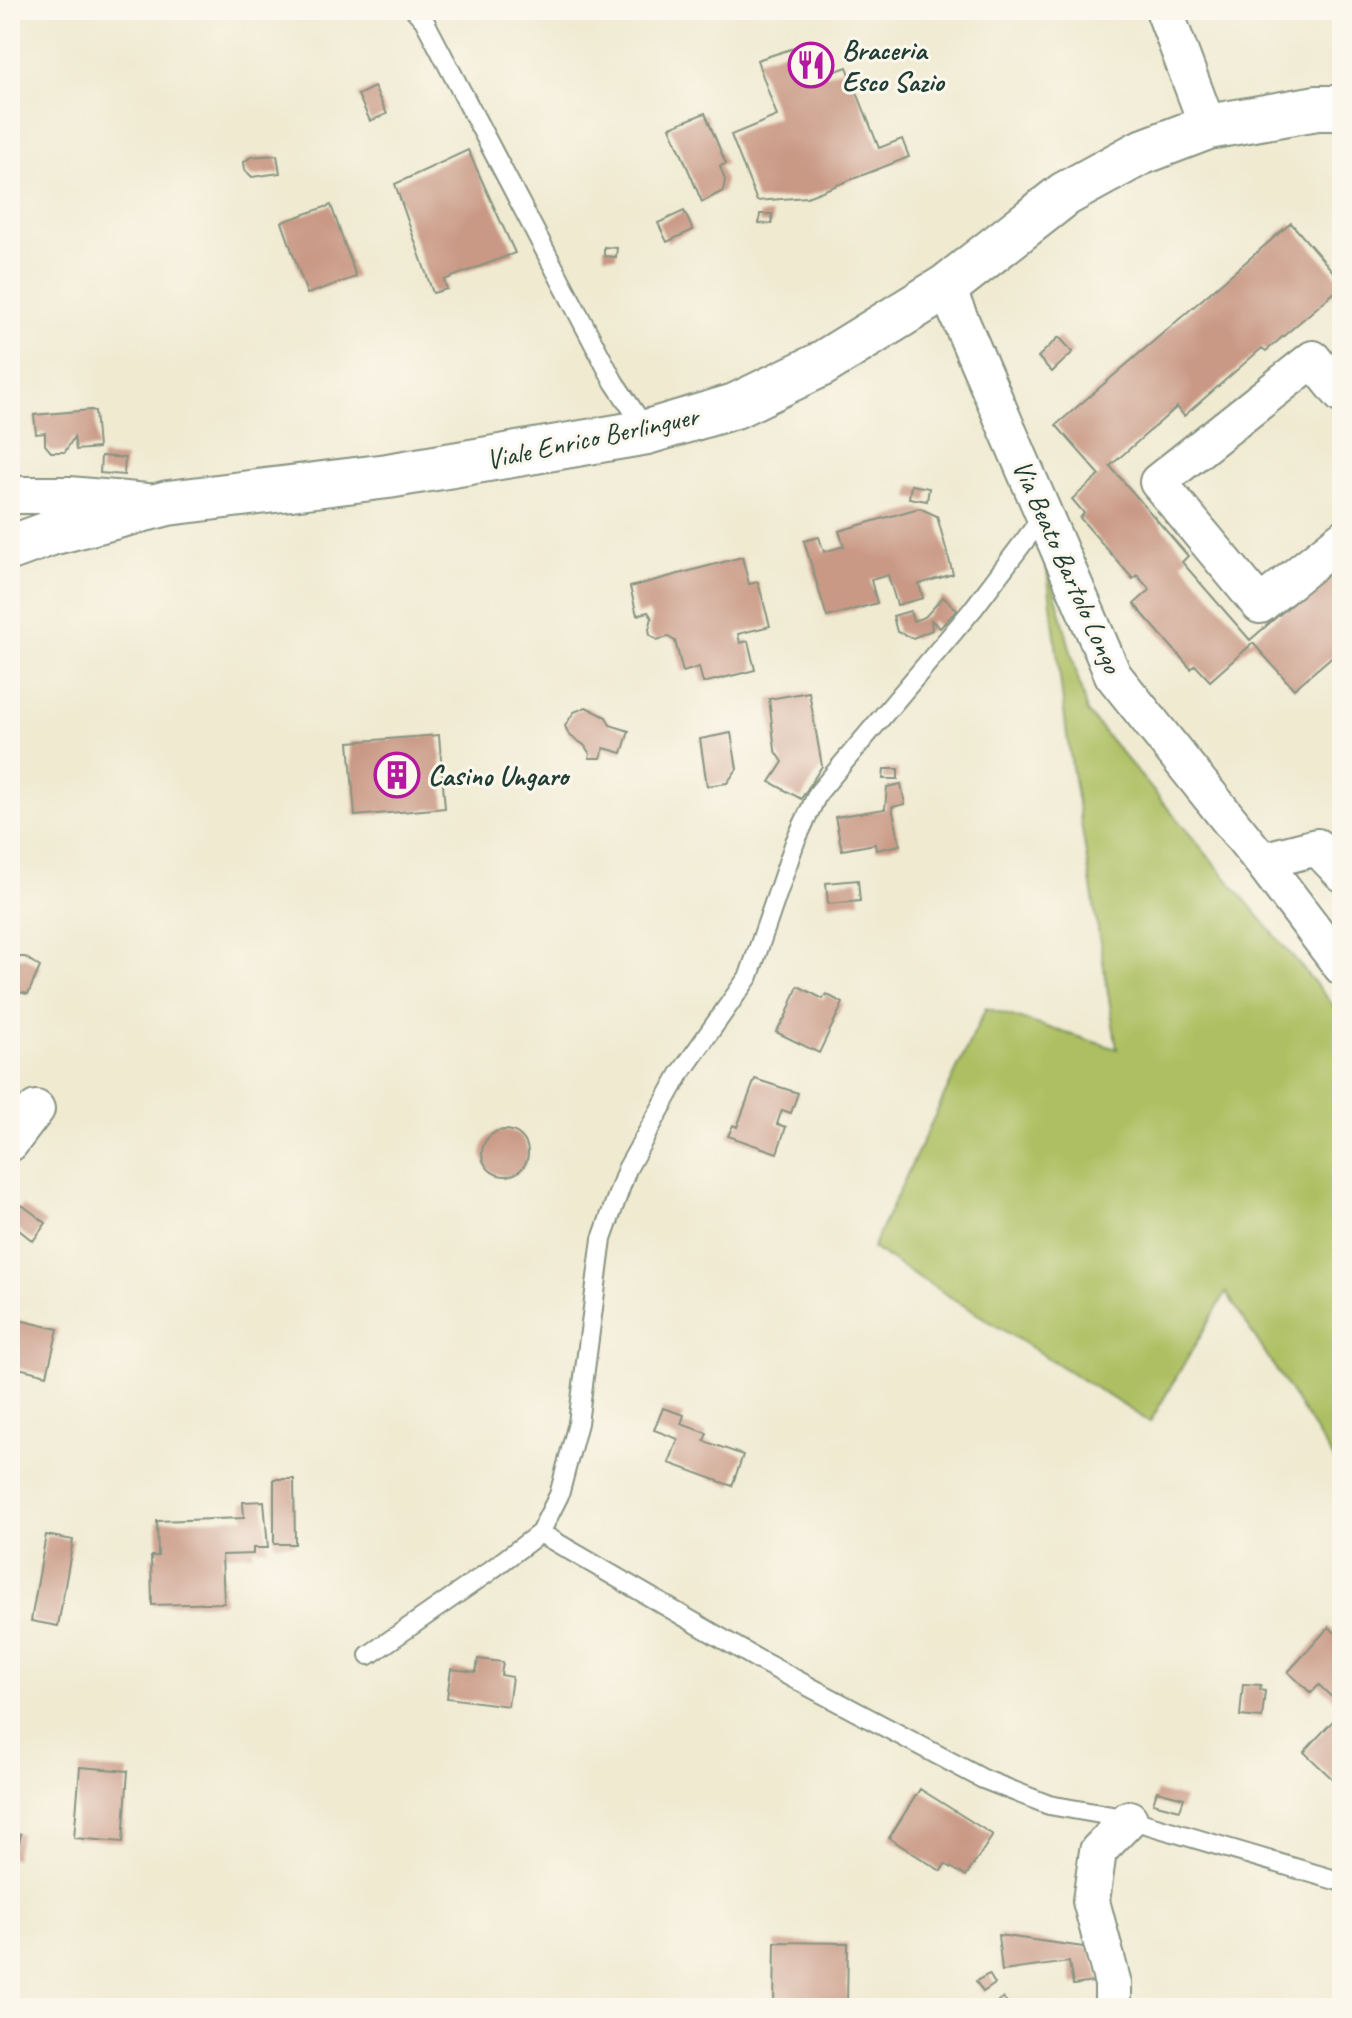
<svg xmlns="http://www.w3.org/2000/svg" width="1352" height="2018" viewBox="0 0 1352 2018" font-family="Caveat,sans-serif">
  <style>
    .green { fill: #adbf62; stroke: #667e4b; stroke-width: 2 }
    .building { fill: #c99985 }
    .lines { fill: none; stroke-linecap: round; stroke-linejoin: round }
    .service-casing { stroke: #889482; stroke-width: 22 }
    .minor-casing { stroke: #889482; stroke-width: 40 }
    .secondary-casing { stroke: #889482; stroke-width: 48 }
    .service { stroke: #fff; stroke-width: 18 }
    .minor { stroke: #fff; stroke-width: 36 }
    .secondary { stroke: #fff; stroke-width: 44 }
    .labels { text-anchor: middle; stroke-width: 6; stroke-linejoin: round; paint-order: stroke }
    .poi-label { font-size: 28px; font-weight: bold; fill: #1f3d34; stroke: #fbf7ec; text-anchor: start }
    .street-label { font-size: 28px; fill: #1f3d34; stroke: #fbf7ec }
  </style>
  <rect width="100%" height="100%" fill="#fbf7ec"/>
  <filter id="ink" filterUnits="userSpaceOnUse"><feTurbulence type="fractalNoise" baseFrequency=".0125" numOctaves="2"/><feDisplacementMap in="SourceGraphic" scale="16" xChannelSelector="R" yChannelSelector="G"/><feConvolveMatrix kernelMatrix="1 2 1 2 8 2 1 2 1" color-interpolation-filters="sRGB"/></filter>
  <filter id="wash" filterUnits="userSpaceOnUse"><feTurbulence type="fractalNoise" baseFrequency=".006" numOctaves="4" result="noise"/><feDisplacementMap in="SourceGraphic" scale="32" xChannelSelector="R" yChannelSelector="G"/><feGaussianBlur stdDeviation="1.8" result="paint"/><feColorMatrix in="noise" values="0 0 0 0 0 0 0 0 0 0 0 0 0 0 0 0 0 1.4 0 .05"/><feComposite in="paint" operator="in"/></filter>
  <g filter="url(#wash)">
    <rect width="100%" height="100%" fill="#f0ead1"/>
    <path class="green" d="M1045,554l42,158 243,289 12,19v452l-116,-180 -76,130 -278,-174 114,-240 131,41 -50,-314z"/>
    <g id="blocks">
      <path class="building" d="M813,42l12,33 22,-8 32,81 23,-9 7,18 -102,40 -50,4 -26,-66 46,-19 -20,-56z
        M374,87l13,27 -17,7 -12,-26z
        M705,113l21,51 -6,2 5,14 -2,11 -21,11 -32,-75z
        M468,150l47,103 -71,27 3,9 -14,4 -38,-109z
        M277,155l3,18 -28,4 -7,-7 -1,-8 7,-5z
        M331,205l25,72 -49,17 -25,-72z
        M684,211l9,19 -26,12 -9,-19z
        M760,214h12v10l-13,-1z
        M1291,223l51,59v4l-76,65 -4,-3 -78,68 -7,-9 -67,59 78,90 -6,6 68,78 87,-75 5,5v78l-48,41 -41,-46 -43,38 -15,-16 -4,4 -57,-65 16,-14 -13,-15 -4,4 -53,-61 4,-5 -12,-14 28,-24 -44,-50z
        M604,247l13,1 -1,9 -12,-1z
        M1059,337l14,15 -21,20 -14,-15z
        M91,410l4,1 3,37 -22,2 -2,-13 -9,15h-14l-6,-7v-12l-9,1 -2,-19z
        M101,456l24,2 -1,17 -24,-2z
        M911,485l18,3 -2,13 -18,-3z
        M919,508l18,8 16,58 -34,10 4,14 -26,7 -9,-30 -17,5 6,23 -50,14 -23,-76 15,-4 5,15 20,-6 -5,-15z
        M742,557l7,27 9,-2 12,44 -32,8 2,9 8,-2 7,29 -52,13 -4,-16 -16,5 -8,-31 -7,-4 -11,3 -7,-5 -1,-6 3,-11 -4,-6 -11,3 -7,-28z
        M943,597l14,13 -17,18 -9,-8 1,10 -19,8 -16,-6 -4,-16 17,-5 3,10 12,-4z
        M809,692l13,74 -21,33 -31,-17 13,-20 -8,-12 -6,-51z
        M586,707l20,10 4,8 19,6 -7,22 -18,-5 -3,10h-12l1,-4 -6,-9 -15,-10 -4,-9 9,-14z
        M731,733l6,36 -10,14 -20,3 -7,-47z
        M439,735l6,73 -90,8 -6,-74z
        M884,769h14v10h-15z
        M901,784l4,20 -13,3 8,38 -24,5 -1,-6 -33,6 -7,-33 50,-8 2,-22z
        M858,880l2,21 -32,3 -2,-21z
        M10,957h15l15,10 -12,27 -18,-4z
        M798,986l25,13 3,-5 17,9 -24,50 -43,-21 10,-16z
        M755,1079l43,14 -7,20 -9,-3 -5,14 9,3 -9,26 -49,-17 5,-11 4,2z
        M482 1153a23 23 0 1 1 46 0a23 23 0 1 1-46 0Z
        M22,1205l24,18 -13,18 -23,-18z
        M10,1318l48,11 -11,46 -37,-9z
        M663,1408l21,7 -3,9 26,9 -3,8 39,14 -11,31 -63,-23 9,-24 -24,-9z
        M274,1479h20l1,65h-21z
        M264,1501l4,47h-15v6l-31,1 2,48 -72,2 -1,-49h7l-1,-35 87,-3 -1,-16z
        M46,1535l27,5 -15,86 -27,-5z
        M1329,1627l13,12v68l-23,-22 -8,8 -23,-21z
        M478,1659l25,3 -2,13 11,2 -4,29 -61,-8 4,-29 25,3z
        M1243,1684l18,1 -1,5 5,1 -3,27 -22,-2z
        M1342,1711v77l-38,-36z
        M80,1767l48,4 -5,71 -49,-4z
        M920,1789l73,46 -27,41 -21,-12 -4,7 -52,-33z
        M1157,1791l27,7 -4,12 -27,-7z
        M10,1832l11,2 -6,25 -5,-1z
        M998,1935l92,13 10,33 -27,4 -4,-23 -67,9z
        M775,1942l73,1 -1,65h-73z
        M989,1974l6,10 -12,8 -7,-11z
        M1003,1998l8,10h-22z"/>
    </g>
  </g>
  <g filter="url(#ink)">
    <use href="#blocks" fill-opacity="0" stroke="#889482" stroke-width="2"/>
    <g class="lines">
      <g class="service-casing">
        <path id="service" d="M415,10l9,10 190,362 33,49
          M540,1533l219,127 224,119 66,26 80,14 213,63
          M369,1655l118,-82 53,-40 19,-38 19,-72 24,-184 25,-70 53,-95 69,-98 46,-134 23,-49 155,-184 71,-94"/>
      </g>
      <g class="minor-casing">
        <path id="minor" d="M1164,10l44,117
          M946,287l167,388 149,186 55,-14 25,26
          M1342,395l-29,-36 -155,123 102,123 82,-66
          M10,495h59l78,7
          M1262,861l80,106
          M10,1143l26,-34
          M1113,2008v-24l-22,-83 7,-50 31,-32"/>
      </g>
      <g class="secondary-casing">
        <path id="secondary" d="M10,548l41,-15 117,-30 220,-27 259,-44 88,-26 85,-41 126,-78 119,-93 75,-41 68,-26 109,-19h25"/>
      </g>
      <use href="#service" class="service"/>
      <use href="#minor" class="minor"/>
      <use href="#secondary" class="secondary"/>
    </g>
  </g>
  <defs>
    <g id="restaurant-ring" transform="scale(2.3)"><circle r="9.5" fill="#fbf7ec" stroke="#b5179e" stroke-width="1.5"/><path d="M-5-6h1v4h1v-4h1v4h1v-4h1v5L-1.5 .5V6h-2V.5L-5-1ZM5-6V6H3V1.5H1.5Q1.5-4 5-6Z" fill="#b5179e"/></g>
    <g id="building-ring" transform="scale(2.3)"><circle r="9.5" fill="#fbf7ec" stroke="#b5179e" stroke-width="1.5"/><path d="M-4-6H4V6H1V3H-1V6H-4ZM-2.5-4.3h1.7v1.8h-1.7ZM.8-4.3h1.7v1.8H.8ZM-2.5-1h1.7V.8h-1.7ZM.8-1h1.7V.8H.8Z" fill="#b5179e"/></g>
  </defs>
  <g fill-rule="evenodd">
    <use href="#restaurant-ring" x="811" y="65"/>
    <use href="#building-ring" x="397" y="775"/>
  </g>
  <g class="labels">
    <g class="poi-label">
      <text x="842" y="59">Braceria<tspan x="842" dy="32">Esco Sazio</tspan></text>
      <text x="428" y="785">Casino Ungaro</text>
    </g>
    <g class="street-label">
      <text transform="translate(592 437) rotate(-12)" y="10">Viale Enrico Berlinguer</text>
      <text transform="translate(1068 566) rotate(66)" y="10">Via Beato Bartolo Longo</text>
    </g>
  </g>
  <rect width="1352" height="2018" fill="none" stroke="#fbf7ec" stroke-width="40"/>
</svg>
